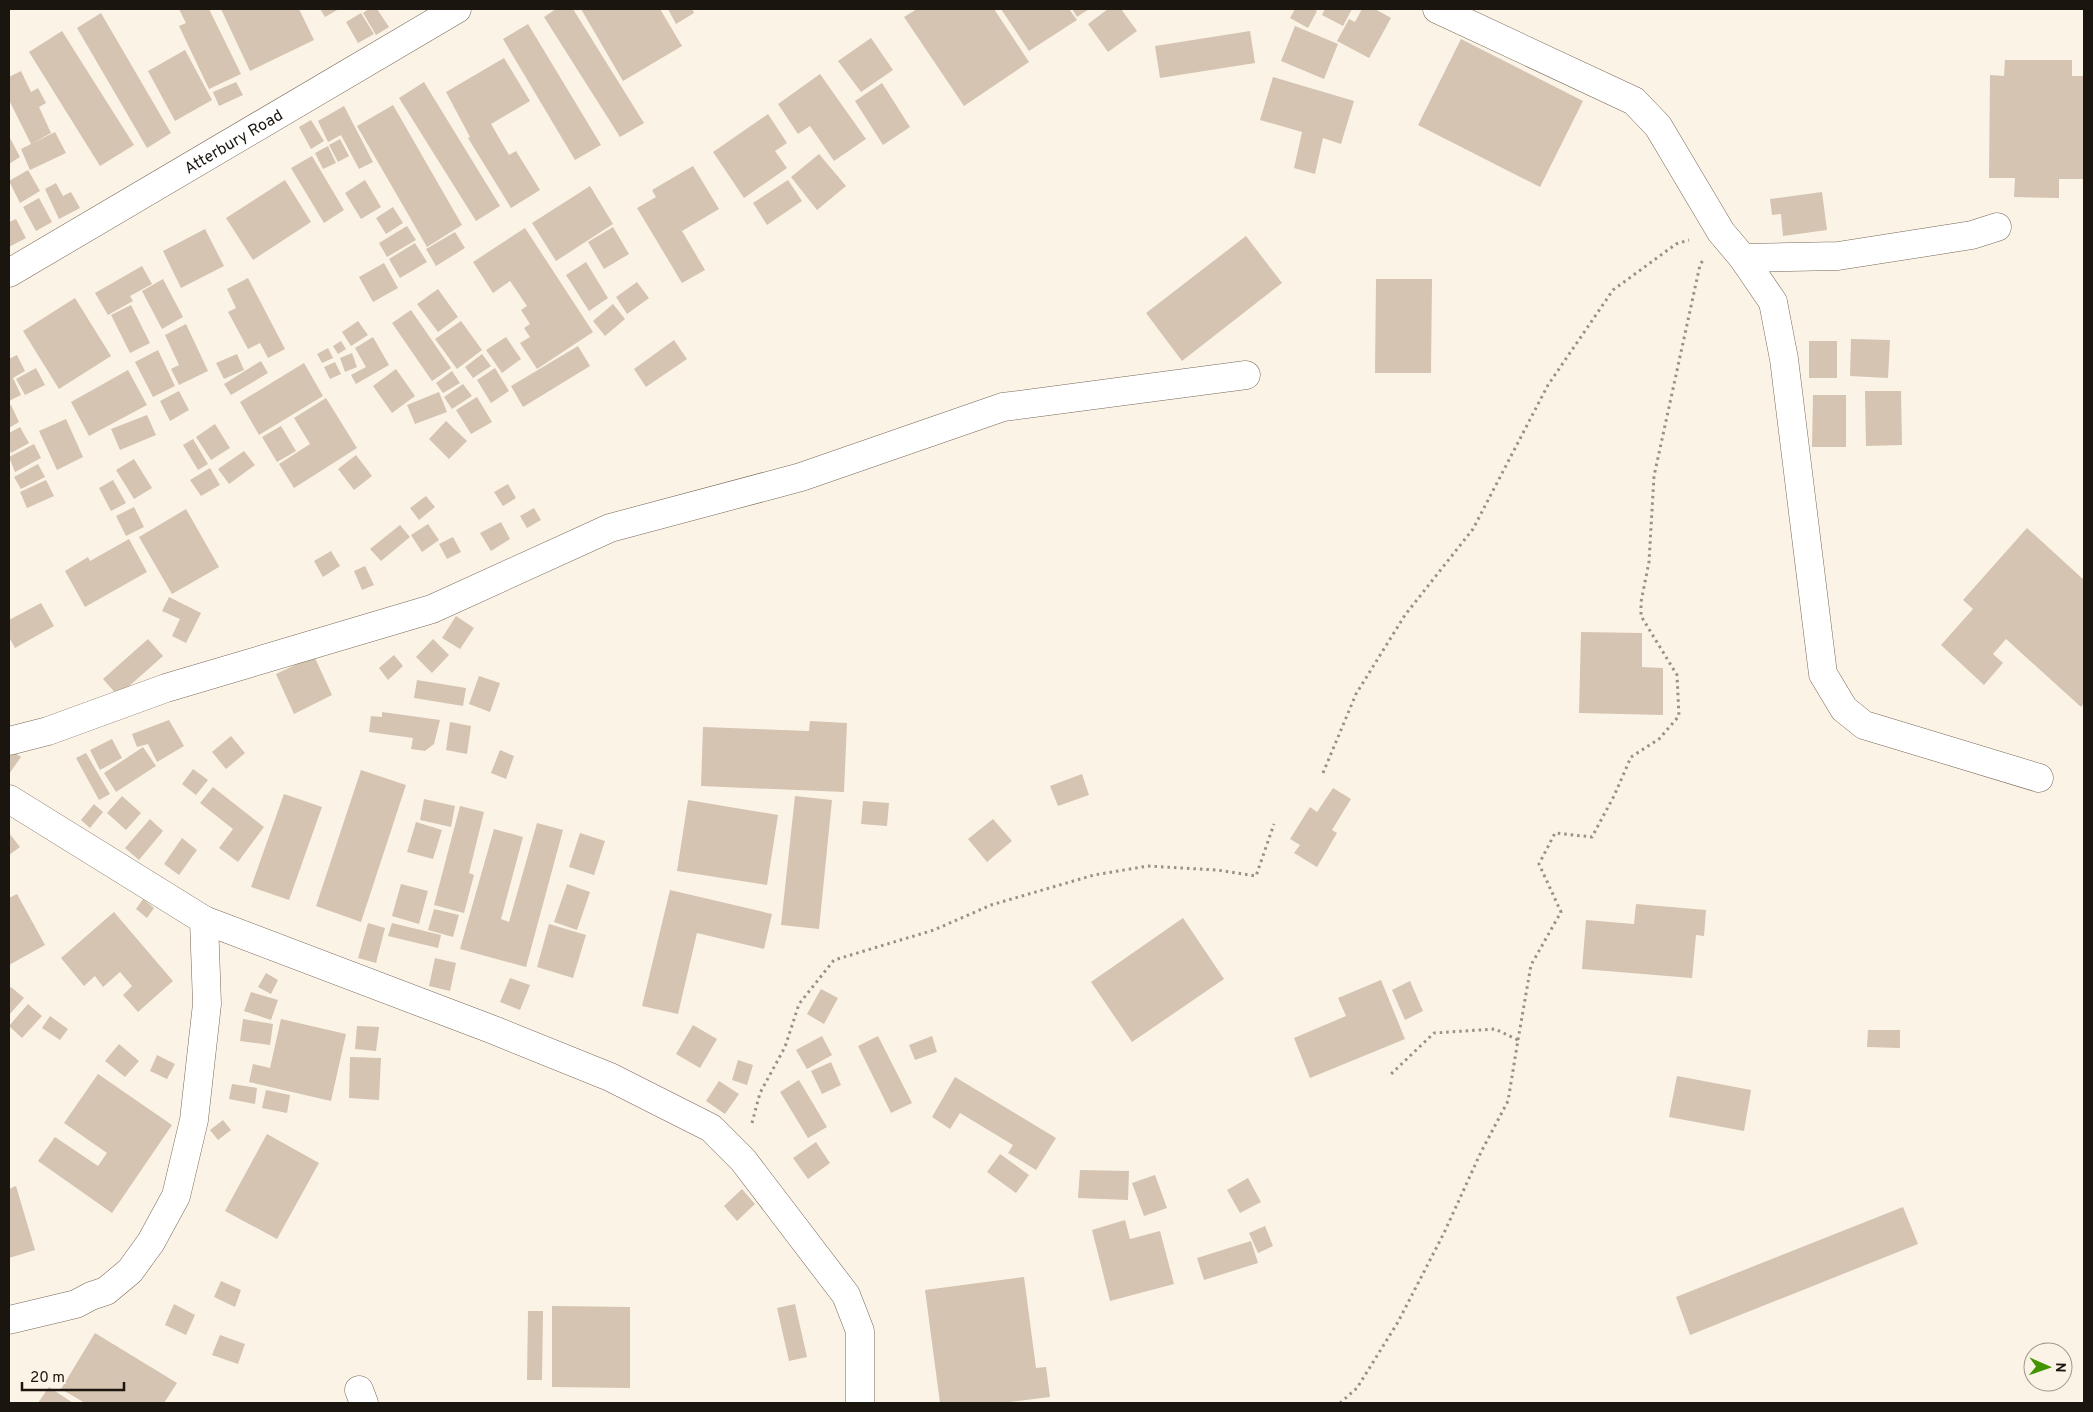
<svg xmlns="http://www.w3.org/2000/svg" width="2093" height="1412" viewBox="0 0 2093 1412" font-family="Overpass,sans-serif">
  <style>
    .building { fill: #d4c4b1 }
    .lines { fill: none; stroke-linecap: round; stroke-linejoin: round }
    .minor-casing { stroke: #766857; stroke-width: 29 }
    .path { stroke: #989187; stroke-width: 3; stroke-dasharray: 2.5 4; stroke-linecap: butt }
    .minor { stroke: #fff; stroke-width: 28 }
    .labels { text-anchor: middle; stroke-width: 4; stroke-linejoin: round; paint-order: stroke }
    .street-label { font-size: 16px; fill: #1a150e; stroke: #fcf3e7 }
  </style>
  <rect width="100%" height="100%" fill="#fcf3e7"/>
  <path class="building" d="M179,9h30l32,65 -32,15 -30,-63 7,-3z
    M221,9h78l15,31 -64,31z
    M320,9h19l-14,8z
    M369,9h8l12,18 -13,8 -13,-22z
    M556,9h17l71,114 -24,14 -76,-120z
    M581,9h79l22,37 -59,35z
    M668,9h24l2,4 -18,11z
    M917,9h77l35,53 -65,44 -60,-89z
    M1001,9h68l8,11 -48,31z
    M1072,9h17l-12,8z
    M1108,9h13l16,22 -29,21 -20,-28z
    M1295,9h18l4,2 -9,17 -18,-10z
    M1325,9h27l-9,17 -21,-11z
    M1362,9h13l16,9 -22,40 -32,-17 12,-22 6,3z
    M101,13l70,120 -24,15 -70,-120z
    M361,13l13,21 -16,9 -12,-21z
    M528,24l73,121 -26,15 -72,-121z
    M1295,26l43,18 -14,35 -43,-18z
    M62,31l72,114 -34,21 -71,-114z
    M1250,31l5,32 -95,15 -5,-32z
    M871,38l22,32 -32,22 -23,-31z
    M1461,39l122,62 -43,86 -122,-62z
    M185,50l27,50 -37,21 -27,-50z
    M504,58l26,43 -39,23 18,31 7,-4 24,39 -29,18 -43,-70 2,-1 -24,-45z
    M2005,60h67v16h12v103h-25v19l-45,-1 1,-19h-26l1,-103 14,1z
    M21,71l10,21 7,-4 8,15 -7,4 12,26 -20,11 -22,-44v-23z
    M820,74l46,65 -32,22 -24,-35 -12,8 -20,-30z
    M1273,77l81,24 -13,43 -18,-6 -8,36 -21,-6 8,-36 -42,-12z
    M236,82l7,13 -24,11 -6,-14z
    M424,82l76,124 -24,15 -77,-123z
    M882,83l28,44 -27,18 -28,-44z
    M393,105l69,120 -35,22 -70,-121z
    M344,106l29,56 -14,7 -18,-34 -13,7 -10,-21z
    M768,114l19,29 -12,8 12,17 -43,30 -31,-46z
    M311,120l13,21 -13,8 -12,-22z
    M55,132l11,21 -36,17 -9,-21z
    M9,136l11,21 -11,7z
    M340,139l9,17 -11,6 -9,-17z
    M328,146l8,17 -13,6 -8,-16z
    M819,154l27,32 -29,24 -26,-33z
    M312,156l32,54 -20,13 -33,-55z
    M693,166l26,43 -37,22 23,39 -23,13 -45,-75 19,-11 -4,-7z
    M28,170l12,21 -20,12 -11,-22z
    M285,180l26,42 -58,38 -27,-42z
    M365,180l16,27 -20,12 -16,-26z
    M788,180l14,21 -35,24 -14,-22z
    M56,183l7,13 8,-4 9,16 -21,11 -14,-30z
    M590,186l23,38 -57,37 -24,-38z
    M1822,192l5,38 -44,6 -2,-22 -9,1 -2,-16z
    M39,198l13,24 -16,9 -13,-24z
    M393,207l10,16 -17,11 -10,-16z
    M16,219l10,19 -17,9v-25z
    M407,226l9,14 -29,17 -8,-14z
    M613,227l16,27 -25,15 -16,-27z
    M525,228l68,104 -56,37 -17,-26 10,-6 -6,-9 6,-4 -9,-14 6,-4 -17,-25 -17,12 -20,-31z
    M205,229l19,37 -43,22 -18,-37z
    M455,232l10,16 -29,18 -10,-17z
    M1246,236l36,47 -100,78 -36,-48z
    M415,243l12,19 -27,16 -11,-19z
    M586,262l22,36 -19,13 -23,-36z
    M384,263l14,25 -25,14 -14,-25z
    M142,266l10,18 -22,12 3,5 -25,14 -13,-22z
    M248,278l37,71 -17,9 -8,-15 -12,6 -20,-37 8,-4 -9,-19z
    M163,279l20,38 -21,12 -20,-38z
    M1376,279h56l-1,94h-56z
    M637,282l12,16 -22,16 -11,-17z
    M438,289l20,28 -20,15 -21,-28z
    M75,298l36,58 -52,33 -36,-58z
    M613,304l12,15 -20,17 -12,-15z
    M131,305l19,38 -20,10 -19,-38z
    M411,310l40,58 -19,13 -40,-58z
    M358,321l10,14 -17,11 -9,-14z
    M461,321l21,29 -25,19 -22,-30z
    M186,324l22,47 -29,14 -8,-16 8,-4 -14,-30z
    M373,337l16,28 -33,19 -5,-9 15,-8 -11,-19z
    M506,337l15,22 -19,14 -16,-23z
    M1851,339l39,1 -2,38 -38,-2z
    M674,340l13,19 -41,28 -12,-18z
    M341,341l5,8 -8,5 -5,-8z
    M1809,341h28v37h-28z
    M578,346l12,20 -67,41 -12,-21z
    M328,348l5,10 -11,5 -5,-9z
    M158,350l17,36 -22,11 -18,-35z
    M352,353l5,14 -12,5 -5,-14z
    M237,354l7,16 -20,9 -8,-16z
    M482,354l9,12 -18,12 -8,-11z
    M17,355l8,16 -12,7 8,17 -12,6v-42z
    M261,361l7,12 -37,22 -7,-11z
    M335,362l6,12 -11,5 -6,-12z
    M304,363l19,33 -64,39 -19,-33z
    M36,368l9,17 -20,10 -9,-16z
    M495,368l14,23 -18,12 -14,-23z
    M396,369l19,27 -23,17 -19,-27z
    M128,370l19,35 -58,31 -18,-34z
    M452,371l8,12 -17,10 -7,-10z
    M463,384l9,12 -20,13 -8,-12z
    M179,391l10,19 -19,11 -10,-20z
    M1865,391h36l1,54 -36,1z
    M439,392l8,20 -32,12 -8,-19z
    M1813,395h33v52h-34z
    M477,397l15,25 -21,12 -15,-24z
    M326,398l31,50 -63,40 -15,-24 31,-20 -16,-26z
    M11,405l8,17 -10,6v-22z
    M147,415l9,20 -36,15 -9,-21z
    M66,419l17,38 -26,13 -18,-39z
    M446,421l21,20 -18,18 -20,-20z
    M215,424l15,24 -19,12 -15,-23z
    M281,426l15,25 -19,11 -15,-25z
    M20,427l9,16 -18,10 -2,-4v-16z
    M193,439l15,25 -10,6 -15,-25z
    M34,444l7,14 -26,14 -6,-15z
    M244,451l11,14 -26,19 -11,-15z
    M356,455l16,21 -18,14 -16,-21z
    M134,459l18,29 -18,11 -18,-29z
    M38,464l7,13 -24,12 -7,-12z
    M210,468l10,17 -19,11 -11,-16z
    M46,480l8,16 -27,12 -7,-16z
    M113,480l13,23 -15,8 -12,-23z
    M508,484l8,14 -13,8 -9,-14z
    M426,496l9,11 -16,13 -9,-12z
    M134,507l10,20 -18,9 -10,-20z
    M534,508l7,12 -14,8 -7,-12z
    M186,509l33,58 -47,27 -33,-57z
    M501,522l9,17 -19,12 -11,-18z
    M428,524l11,16 -17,12 -11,-17z
    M400,525l10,12 -29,24 -11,-12z
    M2027,528l57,52v123l-3,4 -75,-68 -13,15 10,9 -19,22 -43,-40 32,-36 -10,-9z
    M453,537l8,15 -14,7 -8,-15z
    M129,539l18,33 -62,35 -20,-36 23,-14 2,4z
    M331,551l9,15 -17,11 -9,-16z
    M365,566l9,19 -12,5 -8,-19z
    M169,597l32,16 -15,30 -14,-7 8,-17 -18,-8z
    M41,603l13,23 -39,22 -6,-11v-17z
    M456,616l18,12 -14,21 -18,-11z
    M1581,632l61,1v34l21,1v47l-84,-2z
    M148,639l15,17 -45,40 -15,-17z
    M433,639l16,16 -17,18 -16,-16z
    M394,655l9,11 -15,14 -9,-12z
    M314,656l18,39 -38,19 -18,-40z
    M479,676l21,7 -10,29 -21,-8z
    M417,680l49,8 -3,18 -49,-8z
    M382,712l58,8 -6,24 -9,7 -14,-2 2,-11 -44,-6 2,-16 11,1z
    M169,720l15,26 -27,16 -9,-18 -11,3 -5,-13z
    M810,721l37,2 -3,69 -143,-6 2,-59 106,4z
    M450,722l21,4 -4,28 -21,-4z
    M231,736l14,17 -19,16 -14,-17z
    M112,739l10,19 -22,12 -10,-20z
    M143,747l13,19 -40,26 -12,-19z
    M9,749l12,8 -12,17z
    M500,750l14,6 -8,23 -15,-6z
    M86,753l24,41 -11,6 -23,-42z
    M193,769l15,11 -12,15 -14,-11z
    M361,770l45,15 -45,137 -45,-16z
    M1082,774l7,21 -31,11 -8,-20z
    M213,787l51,40 -26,35 -19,-14 14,-19 -33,-26z
    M1333,788l18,11 -19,31 5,3 -20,34 -23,-14 6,-8 -10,-6 20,-32 7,5z
    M284,794l38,13 -33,93 -38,-13z
    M122,796l19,17 -15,17 -19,-17z
    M795,796l37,4 -13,129 -38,-4z
    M424,799l31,7 -4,21 -31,-7z
    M688,800l90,15 -11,70 -90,-14z
    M863,801l26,2 -2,23 -26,-2z
    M94,804l9,8 -13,16 -9,-8z
    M460,806l24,6 -15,61 5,2 -10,38 -30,-8z
    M150,819l13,12 -24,29 -14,-12z
    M993,819l19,22 -25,21 -19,-23z
    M416,822l26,8 -9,29 -26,-7z
    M537,823l26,7 -37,137 -66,-18 34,-120 29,8 -22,82 8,3z
    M9,833l11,14 -11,8z
    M580,833l25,8 -11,34 -25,-8z
    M182,838l15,12 -18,25 -15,-11z
    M401,884l27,7 -9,33 -27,-8z
    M567,884l23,8 -13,38 -23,-8z
    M670,890l102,24 -8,35 -67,-16 -19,81 -36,-8z
    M17,894l28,51 -36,20v-67z
    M143,899l11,9 -7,10 -11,-9z
    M1636,904l70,6 -2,26 -8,-1 -4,43 -110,-9 4,-49 48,4z
    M434,909l25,6 -6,22 -25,-7z
    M114,912l59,69 -35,31 -15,-17 9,-9 -12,-14 -17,15 -8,-11 -11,10 -23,-28z
    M1183,918l41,61 -92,63 -41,-60z
    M368,923l17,5 -9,35 -18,-5z
    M392,923l49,12 -3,13 -50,-12z
    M549,924l37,11 -13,43 -36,-11z
    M435,958l21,5 -6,28 -21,-5z
    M266,973l12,7 -7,14 -13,-7z
    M510,978l20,7 -10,25 -20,-8z
    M1381,980l24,59 -95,39 -16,-40 52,-22 -8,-18z
    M1410,981l13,30 -18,9 -13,-30z
    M11,987l13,11 -15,17v-26z
    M821,989l17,9 -14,26 -17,-10z
    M251,992l27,8 -7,20 -27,-9z
    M28,1004l14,12 -20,22 -13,-12z
    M50,1016l18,13 -8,11 -18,-12z
    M243,1019l30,5 -3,21 -30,-4z
    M281,1019l65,15 -15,67 -82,-19 4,-18 17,4z
    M693,1025l24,14 -17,29 -24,-14z
    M357,1026l22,1 -3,24 -21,-2z
    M1868,1030h32v18l-33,-1z
    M822,1036l10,19 -25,14 -11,-19z
    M878,1036l34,67 -21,10 -33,-67z
    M932,1036l5,16 -22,8 -6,-15z
    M119,1044l20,17 -14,16 -20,-16z
    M157,1055l18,9 -8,15 -17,-8z
    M350,1057l31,1 -2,42 -30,-2z
    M738,1060l15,5 -6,20 -15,-5z
    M831,1062l10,23 -19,9 -11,-23z
    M98,1074l74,51 -60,88 -74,-52 17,-24 43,29 9,-13 -43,-30z
    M1677,1076l74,14 -7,41 -75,-14z
    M955,1077l101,61 -20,32 -28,-17 5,-8 -53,-32 -10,16 -18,-12z
    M799,1080l28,47 -19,11 -28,-46z
    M719,1081l20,13 -14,20 -19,-13z
    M232,1084l25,4 -2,16 -26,-5z
    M266,1090l24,5 -3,18 -25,-5z
    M223,1120l8,10 -13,10 -8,-10z
    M267,1134l52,29 -42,76 -52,-28z
    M816,1142l14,21 -22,16 -15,-21z
    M1000,1154l29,21 -13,18 -29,-21z
    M1080,1170l49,1 -1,29 -50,-2z
    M1155,1175l12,33 -23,8 -12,-33z
    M1248,1178l13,24 -21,11 -13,-23z
    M16,1186l19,64 -26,8v-69z
    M742,1189l13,15 -18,17 -13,-15z
    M1903,1207l15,37 -228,91 -14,-38z
    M1125,1220l5,19 30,-8 14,53 -64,17 -18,-71z
    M1265,1226l8,20 -15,7 -9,-20z
    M1251,1241l7,22 -54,17 -7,-22z
    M1024,1277l12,91 10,-1 4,30 -49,6h-61l-15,-113z
    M221,1281l20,9 -6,17 -21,-10z
    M174,1304l21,11 -9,20 -21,-10z
    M795,1304l12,53 -18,4 -12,-53z
    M552,1306l78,1v81l-78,-1z
    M528,1311h15l-1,69h-15z
    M95,1333l82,50 -13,20h-79l-24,-14z
    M220,1335l25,9 -7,20 -26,-9z
    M49,1387l24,16h-35z"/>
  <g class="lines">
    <g class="minor-casing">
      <g id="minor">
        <path d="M1437,9l197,92 24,25 63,106 22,26 30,44 11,57 39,315 21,35 20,16 175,53"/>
        <path d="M1743,258l95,-2 134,-21 25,-8"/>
        <path id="s1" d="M9,273l448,-264"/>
        <path d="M9,741l39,-10 118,-43 266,-79 178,-81 191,-51 202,-70 243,-32"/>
        <path d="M9,799l195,121 287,109 119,48 101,51 32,32 103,135 14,36v72"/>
        <path d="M9,1320l67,-16 15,-8 15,-5 24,-20 21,-29 25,-46 18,-76 13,-116 -3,-84"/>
        <path d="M359,1390l5,13"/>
      </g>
    </g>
    <path class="path" d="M1323,773l33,-79 49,-79 68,-86 75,-144 65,-95 63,-46 13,-4
      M1518,1040l13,-75 30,-53 -22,-48 16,-31 37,4 22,-41 17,-39 28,-18 20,-23 -2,-41 -36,-59v-14l8,-40 5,-86 46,-211 3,-5
      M752,1123l8,-30 25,-46 14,-43 35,-44 100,-30 57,-25 103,-30 54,-9 69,4 39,6 18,-52
      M1340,1403l17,-15 41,-66 46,-89 37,-81 27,-51 10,-61 -23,-11 -61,4 -45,43"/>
    <use href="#minor" class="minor"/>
  </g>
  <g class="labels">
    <g class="street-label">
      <text dy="6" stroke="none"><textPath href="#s1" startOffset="260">Atterbury Road</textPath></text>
    </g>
  </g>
  <rect width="2093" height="1412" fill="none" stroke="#1a150e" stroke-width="20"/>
  <g transform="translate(2048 1367) rotate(92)"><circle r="24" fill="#fcf3e7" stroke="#a29a90"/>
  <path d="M0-4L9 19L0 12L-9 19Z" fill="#429500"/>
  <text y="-8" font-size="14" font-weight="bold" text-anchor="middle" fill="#1a150e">N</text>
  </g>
  <path d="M22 1382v8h102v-8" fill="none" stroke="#1a150e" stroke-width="2.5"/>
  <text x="30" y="1382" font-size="15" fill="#1a150e" stroke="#fcf3e7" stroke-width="4" paint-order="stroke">20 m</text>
</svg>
